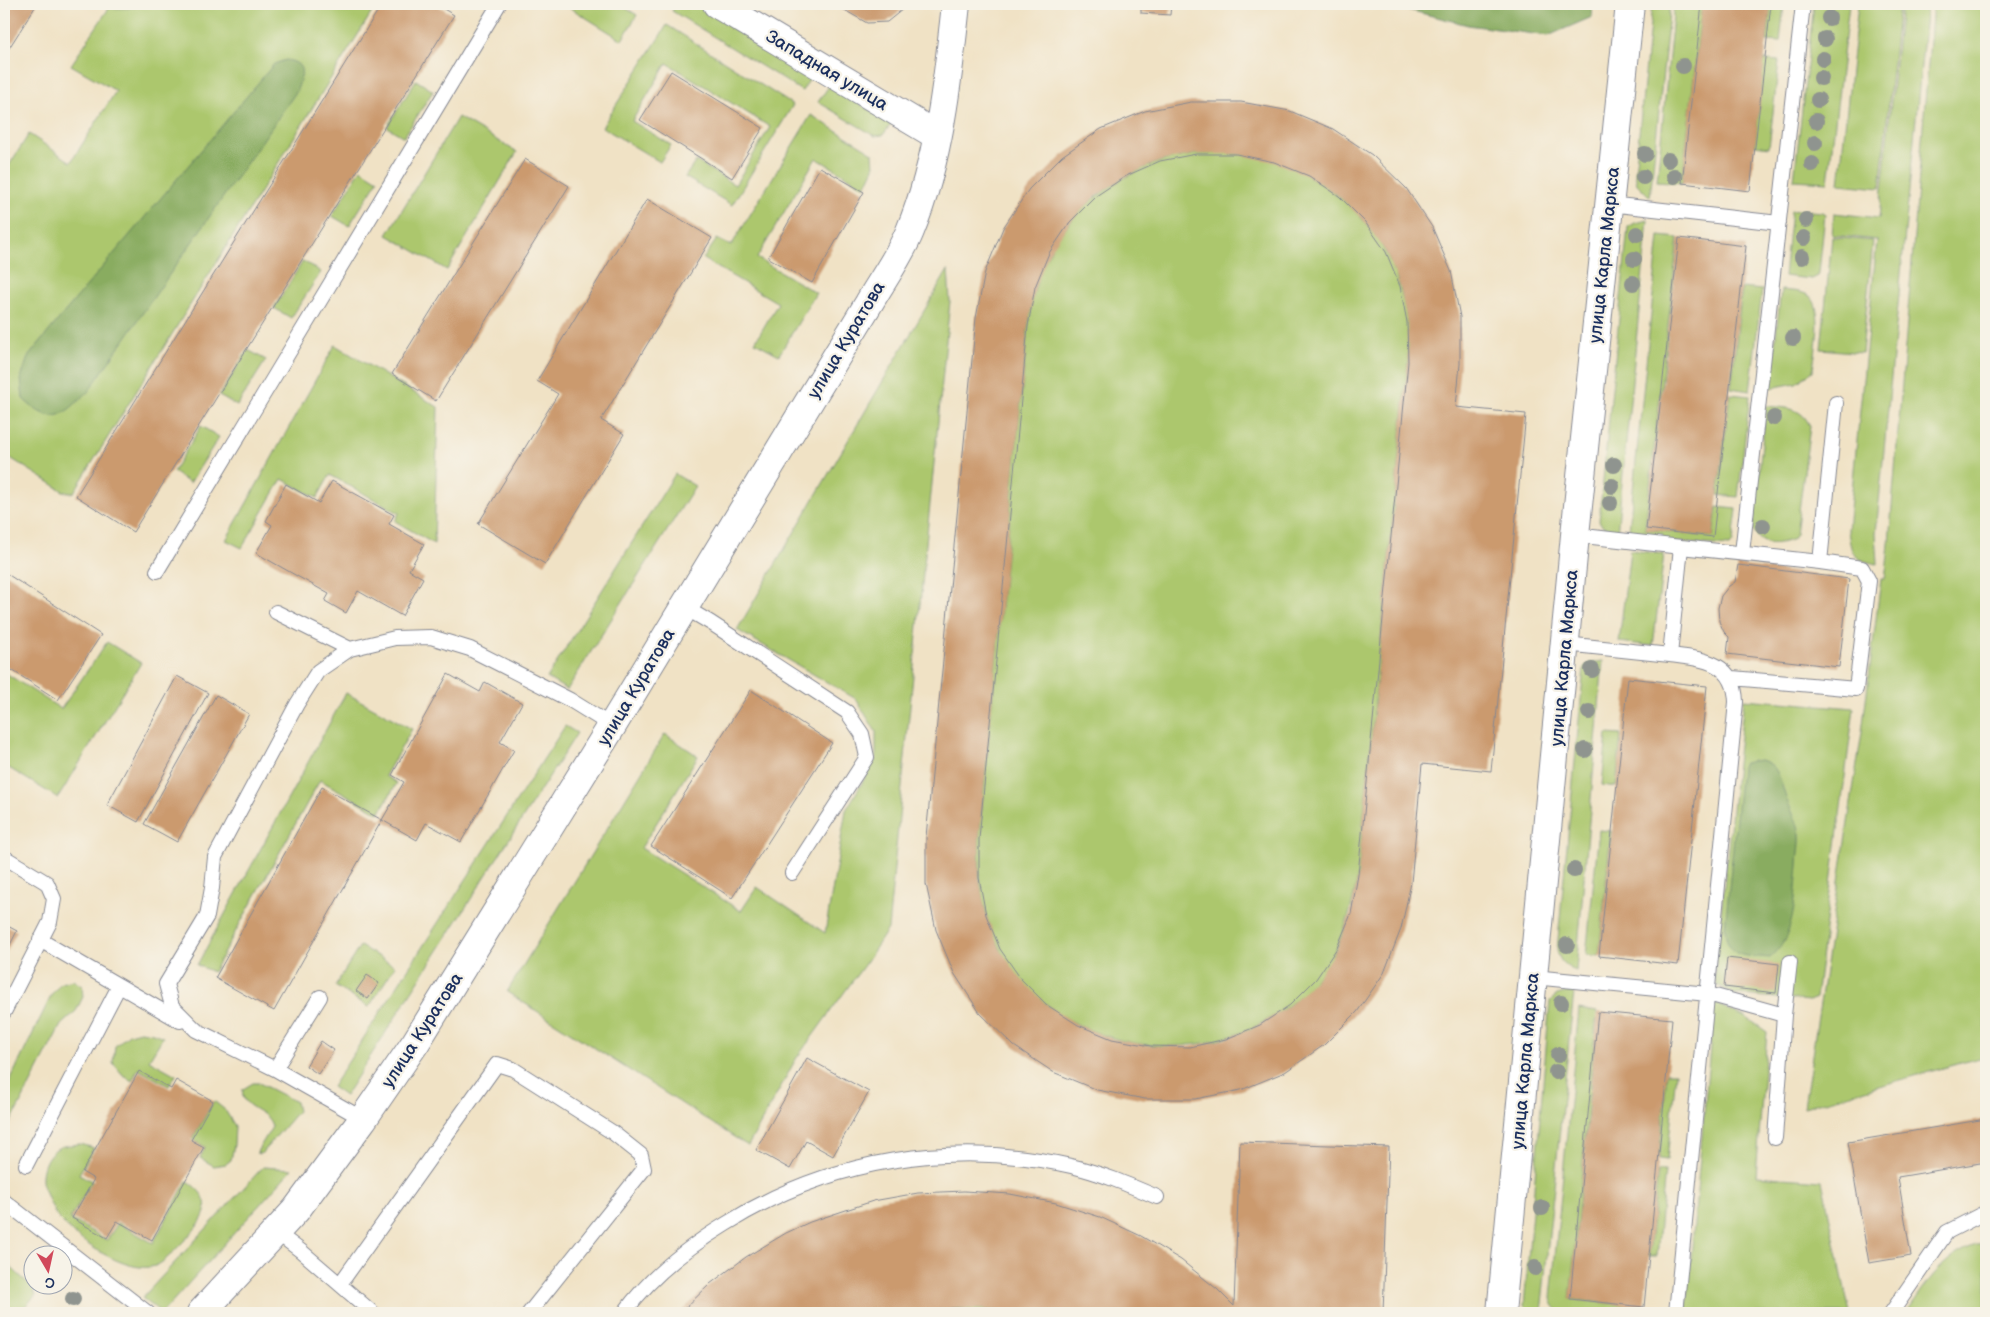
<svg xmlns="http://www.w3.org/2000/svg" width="1990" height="1317" viewBox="0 0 1990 1317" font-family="'Balsamiq Sans',sans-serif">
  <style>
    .green { fill: #acc76d; stroke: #647b66 }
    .forest { fill: #89ac60; stroke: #526e5f }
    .building { fill: #cb9a6e; fill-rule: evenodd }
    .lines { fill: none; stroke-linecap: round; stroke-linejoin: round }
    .service-casing { stroke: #868892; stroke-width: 16 }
    .minor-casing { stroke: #868892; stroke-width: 30 }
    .tertiary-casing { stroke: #868892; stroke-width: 30 }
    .service { stroke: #fff; stroke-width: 14 }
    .minor { stroke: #fff; stroke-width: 28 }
    .tertiary { stroke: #fff; stroke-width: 28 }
    .tree { fill: #8f948f }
    .labels { text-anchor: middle; stroke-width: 4.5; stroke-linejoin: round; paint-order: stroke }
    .street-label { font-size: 18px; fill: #1b2f5e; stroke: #f7f3e8 }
  </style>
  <rect width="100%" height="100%" fill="#f7f3e8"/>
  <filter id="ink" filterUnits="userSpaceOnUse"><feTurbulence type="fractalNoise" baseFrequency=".02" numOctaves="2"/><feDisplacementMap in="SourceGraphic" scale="10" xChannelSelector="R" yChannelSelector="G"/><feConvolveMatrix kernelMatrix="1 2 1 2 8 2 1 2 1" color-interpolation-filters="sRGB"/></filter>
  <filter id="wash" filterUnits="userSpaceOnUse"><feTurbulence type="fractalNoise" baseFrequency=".0096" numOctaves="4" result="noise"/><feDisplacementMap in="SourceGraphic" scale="20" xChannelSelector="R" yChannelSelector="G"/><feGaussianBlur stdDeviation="1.12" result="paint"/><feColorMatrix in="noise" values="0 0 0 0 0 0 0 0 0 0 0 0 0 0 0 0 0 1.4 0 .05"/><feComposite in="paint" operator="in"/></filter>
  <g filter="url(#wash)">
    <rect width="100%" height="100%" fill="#f0e2c5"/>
    <path class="green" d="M152,4h225l-303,488 -4,1 -7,-2 -59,-37v-281l25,-39 42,28 45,-71 -45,-26 38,-57h19z
      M564,4h55l18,11 -15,25z
      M676,4h20l117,70 -11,17 -130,-80z
      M1652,4h18l-20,193 -13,-13 -2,-11z
      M1674,4h28l-20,179 -25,-2z
      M1771,4h13l-4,38 -13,-1z
      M1814,4h35l-21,178 -34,-2z
      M1858,4h41l-19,184 -41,-4z
      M1901,4h26l-51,529 2,31c-25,-4 -27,-9 -30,-34l29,-290 -45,-5 2,-22 45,5z
      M1933,4h53v1052l-182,51 58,-375 19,-153h4l3,-24z
      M667,25l126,80 -61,100 -47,-28 11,-16 39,24 35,-58 -103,-64 -35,58 39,24 -11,17 -58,-35z
      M1764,60l15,1 -10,86 -14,-2z
      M416,80l17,11 -29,46 -17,-10z
      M829,86l63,37 -9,12 -8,1 -57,-34z
      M811,115l62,38 1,15 -9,19 -49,-29 -59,100 59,35 -37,62 -24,-13 23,-39 -75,-44 14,-20 14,7z
      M458,117l59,35 -70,118 -60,-35z
      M1196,154c13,0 26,-1 39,0 62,4 120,44 150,97 12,21 18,46 22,69 2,13 1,28 1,42l-50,513c-7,38 -16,73 -42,104 -94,112 -288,79 -330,-65 -7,-25 -7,-49 -7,-75l49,-513c2,-13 4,-26 7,-38 16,-60 67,-106 124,-126 12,-4 25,-5 37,-8z
      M361,169l17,11 -29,46 -17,-10z
      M1800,210l22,2 3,2 -6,59 -1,3 -6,3 -28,-3 7,-65z
      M1648,220l-31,314 -15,-9 -3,-4 29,-294 7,-4z
      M1659,236l19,2 -33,291 68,8 4,-30 20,2 -4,33 -3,4 -102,-7z
      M1832,237l41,4 -11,112 -41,-4z
      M303,261l18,11 -30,46 -17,-10z
      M948,270l2,31 -62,628 -21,32 -71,98 -48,87 -241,-154 158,-258 33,22 -57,92 100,63 16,-24 68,46 21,-123 30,-51v-27l-20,-33 -119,-69z
      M1742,288l20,2 -12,101 -19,-3z
      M1781,290c9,1 20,1 27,5 18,10 6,59 5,76l-17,12 -26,5z
      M335,345l103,62 -4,137 -39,-23 4,-8 -69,-38 -13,23 -35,-19 -40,69 -16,-8z
      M248,350l18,10 -29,46 -18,-10z
      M1730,394l20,2 -12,101 -20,-2z
      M1766,406c19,2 35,0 44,20l-14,108 -3,5c-16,6 -31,9 -40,-9z
      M201,426l18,11 -29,46 -17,-11z
      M675,474l20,12 -128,204 -20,-12z
      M1630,550l34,4 -11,92 -34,-4z
      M107,642l34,21 -83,135 -54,-33v-93l57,37z
      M1603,661l-27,310c-10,-4 -17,-9 -19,-21l27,-283 5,-4z
      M346,693l66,36 -27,47 12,7 -18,30 -59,-33 -107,192 -16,-7z
      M1744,699l110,9 -38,290 -7,3 -75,-7 -17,-8 -3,-7z
      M565,726l12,7 -232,363 -13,-9z
      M1607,734l14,1 -5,52 -14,-2z
      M1599,830l12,1 -12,125 -13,-1z
      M360,946l35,20 -26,41 -34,-21z
      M73,980l9,6 1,11 -7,14 -15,14 -57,110v-42l48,-99 9,-11z
      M1568,992h6l-33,321 -11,-2 -6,-5 26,-305 7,-6z
      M1714,1003l33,15 20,14 -11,144 66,5 28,132h-164z
      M1579,1009l18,3 -27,287 74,8v6c-19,0 -68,4 -84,-2 -5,-2 -8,-7 -9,-13z
      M140,1031l13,2 10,4 -14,23 27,15 -7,11 -31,-17 -6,12 -9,-6 -10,-12 2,-17 14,-12z
      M1667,1073h9l-9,87 -8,-1z
      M253,1083h6l37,19 2,9 -37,43 -4,-1 1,-3 14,-23c-3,-19 -33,-17 -29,-38z
      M214,1101l11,9 10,16 -1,19 -3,15 -5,4 -12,2 -14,-8 5,-11 -13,-8z
      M80,1144l14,4 -15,26 13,7 -22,38 37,21 11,-17 35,20 34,-62c34,23 15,41 -6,63 -7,7 -17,19 -26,22 -28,9 -80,-27 -96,-47 -4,-4 -17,-33 -17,-38 -1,-13 5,-27 16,-33 5,-3 16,-3 22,-4z
      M263,1167l29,2 -130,144 -20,-15z
      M1658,1171h7l-8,85h-8z
      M1986,1242v71h-80c24,-34 37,-60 80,-71z
      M4,1261l27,25 5,9 -17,18h-15v-43l2,-2 -2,-2z
      M953,1308l40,2 18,3h-101z"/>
    <path class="forest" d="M1385,4h208l-1,13 -44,19 -80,-11z
      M286,60c22,3 16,17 10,32l-208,300c-26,24 -34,36 -65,7l-2,-21 7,-21 35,-43 211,-250z
      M1759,760c21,3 21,22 27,38 4,11 12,23 14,36 1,9 -2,21 -2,31 -3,30 -2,72 -28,93 -26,-3 -43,2 -45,-30l16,-160 3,-5z"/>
    <g id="blocks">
      <path class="building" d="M4,4h33l-33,52z
        M382,4h53l19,11 -321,517 -57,-36z
        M834,4h71l-2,5 -16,13 -20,1z
        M1141,4h30l-1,11 -29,-2z
        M1702,4h69l-21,187 -68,-8z
        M671,71l92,57 -31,50 -92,-58z
        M1191,102h50l49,9 43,18 39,26 34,33 26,39 19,44 9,46v47l-4,43 70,7 -35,357 -69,-7 -11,119 -10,46 -17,44 -27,39 -33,33 -39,27 -44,18 -46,9h-50l-48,-9 -44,-18 -39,-26 -34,-33 -26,-40 -18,-43 -10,-46v-47l50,-519 9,-46 18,-44 26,-39 33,-33 39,-27 44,-18zM1196,154h40l38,8 35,14 30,20 26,26 21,30 14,34 7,36 1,40 -50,513 -7,39 -14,34 -21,31 -26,26 -30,20 -34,14 -36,8 -39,-1 -39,-7 -34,-14 -31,-20 -26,-26 -21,-30 -14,-34 -7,-37v-39l49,-513 7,-39 14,-34 21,-31 26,-26 30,-20 34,-15z
        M525,159l44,27 -133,215 -44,-27z
        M820,167l44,25 -52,91 -44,-25z
        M647,199l65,39 -111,182 23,14 -79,130 -67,-40 80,-130 -21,-13z
        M1679,238l67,8 -33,291 -67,-8z
        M332,481l62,34 -5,9 35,20 -15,26 14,8 -21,38 -44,-25 -12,22 -21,-12 4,-7 -73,-41 16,-28 -6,-4 20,-37 33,19z
        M1738,565l111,14 -10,88 -112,-13 2,-17 -5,-5 -5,-11 -1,-13 3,-12 8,-10 6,-4z
        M4,572l97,63 -43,65 -54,-35z
        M448,674l32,18 5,-10 37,21 -22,39 14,8 -53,92 -35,-19 -9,17 -35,-20 22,-38 -12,-7z
        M177,676l31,17 -70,129 -31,-17z
        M1628,678l79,8 -29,279 -79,-9z
        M751,690l81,53 -100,155 -81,-52z
        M216,695l33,19 -72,128 -33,-18z
        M322,787l60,33 -108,191 -59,-33z
        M4,924l13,7 -13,26z
        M1727,958l52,6 -3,29 -52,-6z
        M367,975l12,8 -11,16 -12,-8z
        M1598,1012l74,7 -28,288 -74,-8z
        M321,1041l13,9 -16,24 -12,-8z
        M807,1058l62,34 -36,64 -27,-15 -16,28 -34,-19z
        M139,1071l32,18 5,-9 37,21 -22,39 13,7 -52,93 -35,-19 -10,17 -35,-20 22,-39 -12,-7z
        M1986,1119v43l-88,15 13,79 -42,7 -21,-121z
        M1240,1142l149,5 -6,166h-372l-18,-3 -40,-2 -43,5h-230l30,-29 36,-27 40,-24 24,-11 63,-21 45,-8 46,-2 46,3 46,9 44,14 41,19 40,24 36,29 17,17z"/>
    </g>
  </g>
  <g filter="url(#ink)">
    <use href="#blocks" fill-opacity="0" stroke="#868892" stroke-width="1"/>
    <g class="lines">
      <g class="service-casing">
        <path id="service" d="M1609,204l170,19
          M1681,547l139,15 16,-159
          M1742,553l61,-549
          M157,571l342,-567
          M684,607l27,16 136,89 15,22 5,23 -75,116
          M276,612l74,37
          M1565,644l105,11 11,-108 -106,-12
          M1670,655c32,4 65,6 66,47l-60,611
          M1732,678l124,11 13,-108 -7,-13 -42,-6
          M4,857l43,26 7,16 -4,23 -46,90
          M40,940l140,81
          M1533,977l175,17 76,21 -9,123
          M1784,1015l6,-53
          M275,1069l45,-72
          M363,1119l-88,-50 -79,-39 -24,-24 -6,-22 41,-68 5,-28 3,-31 82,-153 21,-33 32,-22 45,-11 36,-1 39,12 100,51 42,26
          M26,1165l93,-179
          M4,1201l144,112
          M276,1232l25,19 72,62
          M340,1284l157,-220 16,5 99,63 29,23 3,14 -115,144
          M624,1313c26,-36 64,-66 102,-89 103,-65 227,-85 345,-58 30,7 58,19 86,31
          M1891,1313l56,-81 39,-20"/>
      </g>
      <g class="minor-casing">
        <path id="minor" d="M717,4l219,131
          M1501,1313l74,-778 55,-531"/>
      </g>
      <g class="tertiary-casing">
        <path id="tertiary" d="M201,1313l95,-103 67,-91 53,-77 196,-316 257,-423c13,-23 31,-47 41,-72 29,-70 38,-152 46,-227"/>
      </g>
      <use href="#service" class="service"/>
      <use href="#minor" class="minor"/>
      <use href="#tertiary" class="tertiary"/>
    </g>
    <g class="tree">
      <circle cx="1829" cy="18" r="8"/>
      <circle cx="1825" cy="39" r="8"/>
      <circle cx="1823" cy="59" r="8"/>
      <circle cx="1683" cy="66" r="8"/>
      <circle cx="1821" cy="78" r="8"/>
      <circle cx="1818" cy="100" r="8"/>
      <circle cx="1816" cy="121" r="8"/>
      <circle cx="1815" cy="143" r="8"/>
      <circle cx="1645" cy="154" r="8"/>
      <circle cx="1668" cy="160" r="8"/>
      <circle cx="1812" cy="164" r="8"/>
      <circle cx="1674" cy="176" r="8"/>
      <circle cx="1643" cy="177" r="8"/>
      <circle cx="1806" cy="220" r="8"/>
      <circle cx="1637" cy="234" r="8"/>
      <circle cx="1804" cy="238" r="8"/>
      <circle cx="1802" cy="257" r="8"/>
      <circle cx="1634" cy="259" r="8"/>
      <circle cx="1633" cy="283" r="8"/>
      <circle cx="1793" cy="338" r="8"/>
      <circle cx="1774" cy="418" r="8"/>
      <circle cx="1614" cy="465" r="8"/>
      <circle cx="1612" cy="486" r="8"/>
      <circle cx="1610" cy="503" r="8"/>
      <circle cx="1763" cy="526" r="8"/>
      <circle cx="1592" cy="670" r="8"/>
      <circle cx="1589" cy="712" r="8"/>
      <circle cx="1585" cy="750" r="8"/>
      <circle cx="1574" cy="870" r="8"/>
      <circle cx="1567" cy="945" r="8"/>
      <circle cx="1561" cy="1003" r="8"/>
      <circle cx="1558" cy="1055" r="8"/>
      <circle cx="1556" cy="1072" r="8"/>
      <circle cx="1542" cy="1208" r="8"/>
      <circle cx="1535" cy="1268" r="8"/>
      <circle cx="73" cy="1299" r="8"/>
    </g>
  </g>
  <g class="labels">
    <g class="street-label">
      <text transform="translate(827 70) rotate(31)" y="6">Западная улица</text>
      <text transform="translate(1604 255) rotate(-84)" y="6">улица Карла Маркса</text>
      <text transform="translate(846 340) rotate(-59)" y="6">улица Куратова</text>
      <text transform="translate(1564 658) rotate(-85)" y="6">улица Карла Маркса</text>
      <text transform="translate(636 687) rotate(-59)" y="6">улица Куратова</text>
      <text transform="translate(422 1030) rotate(-57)" y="6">улица Куратова</text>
      <text transform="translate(1525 1061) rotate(-85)" y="6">улица Карла Маркса</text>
    </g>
  </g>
  <rect width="1990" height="1317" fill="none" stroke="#f7f3e8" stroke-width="20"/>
  <g transform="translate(48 1270) rotate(171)"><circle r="24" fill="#f7f3e8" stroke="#9fa5b1"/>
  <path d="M0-4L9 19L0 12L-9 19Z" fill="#d1495b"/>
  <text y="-8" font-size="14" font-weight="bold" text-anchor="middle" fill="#1b2f5e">С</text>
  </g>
</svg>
